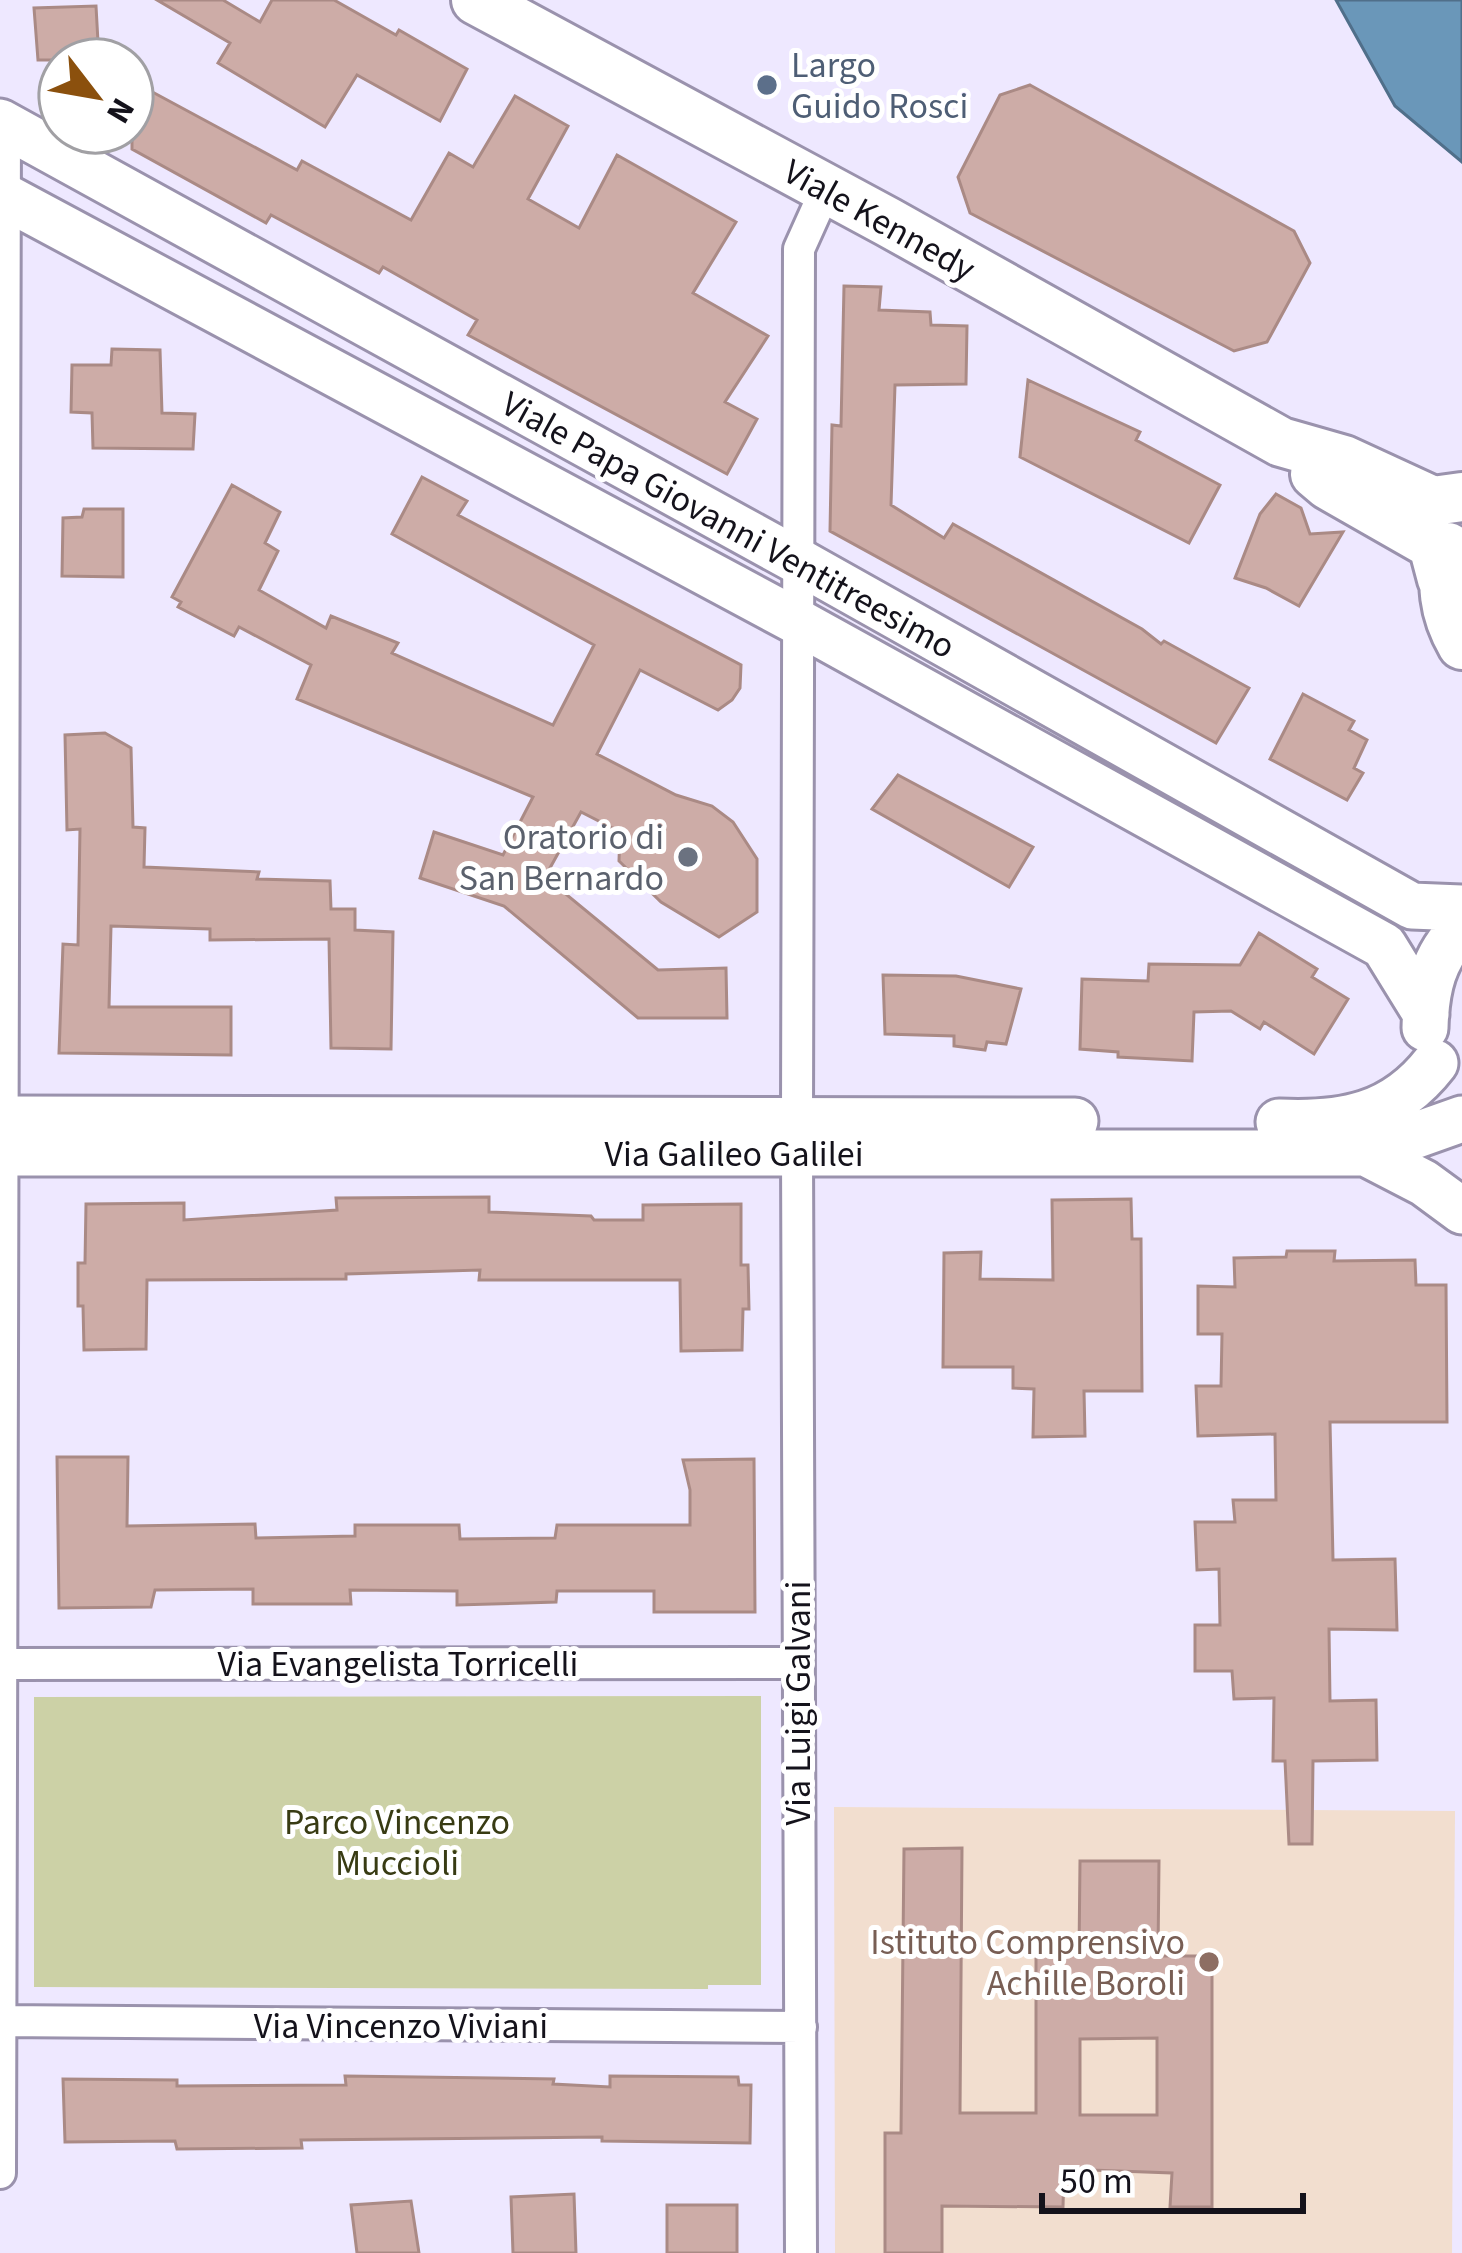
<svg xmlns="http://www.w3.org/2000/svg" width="1462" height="2253" viewBox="0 0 1462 2253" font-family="'Source Sans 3',sans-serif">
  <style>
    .education { fill: #f2decf }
    .green { fill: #ccd1a6 }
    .water { fill: #6a97b9; stroke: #506f8a; stroke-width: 3 }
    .building { fill: #cdaca7; stroke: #aa8a85; stroke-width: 3; fill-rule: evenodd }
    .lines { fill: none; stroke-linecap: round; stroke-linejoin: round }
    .street-casing { stroke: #9a92ad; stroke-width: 36 }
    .secondary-casing { stroke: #9a92ad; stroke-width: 51 }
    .primary-casing { stroke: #9a92ad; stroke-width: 54 }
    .street { stroke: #fff; stroke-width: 30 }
    .secondary { stroke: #fff; stroke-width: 45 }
    .primary { stroke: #fff; stroke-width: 48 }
    .service-dot { fill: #5c6f8a; stroke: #fff; stroke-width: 4.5 }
    .worship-dot { fill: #6b7280; stroke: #fff; stroke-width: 4.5 }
    .education-dot { fill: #8d6e63; stroke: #fff; stroke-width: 4.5 }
    .labels { text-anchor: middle; stroke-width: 10; stroke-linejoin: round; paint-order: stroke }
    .service-label { font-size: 36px; fill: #4e5e75; stroke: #fff; text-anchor: start }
    .street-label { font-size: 36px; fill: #14121b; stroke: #fff }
    .worship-label { font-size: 36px; fill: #5b616d; stroke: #fff; text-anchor: end }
    .park-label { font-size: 36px; fill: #383b13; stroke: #fff }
    .education-label { font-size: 36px; fill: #785e54; stroke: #fff; text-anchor: end }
  </style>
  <rect width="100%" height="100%" fill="#eee8ff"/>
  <path class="education" d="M834,1807l621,4 -3,442h-617z"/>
  <path class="green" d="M761,1696v289h-53v4l-674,-2v-290z"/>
  <path class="water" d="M1336,0h126v162l-67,-56z"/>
  <path class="building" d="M157,0h66l37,22 12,-22h62l62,35 3,-5 68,39 -27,52 -83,-46 -32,52 -107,-64 12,-20z
    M96,6l3,54h-61l-4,-52z
    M132,81l165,89 5,-9 109,59 38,-67 24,14 42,-71 53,30 -40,73 51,29 38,-73 119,67 -43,71 75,43 -43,66 32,17 -30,55 -259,-139 9,-15 -94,-53 -4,6 -108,-58 -5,8 -134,-74z
    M1030,85l264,146 16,32 -43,79 -33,9 -264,-138 -12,-36 42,-82z
    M844,286l37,1 -2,23 51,2 1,13 36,1 -1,58 -71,1 -4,120 53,33 9,-14 189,105 19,15 3,-3 85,47 -33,55 -386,-212 2,-106 9,1z
    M112,349l48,1 2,63 33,1 -2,35 -100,-1 -1,-35 -21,-1 1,-47h39z
    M1028,380l112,52 -4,8 84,45 -31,58 -169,-86z
    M422,477l45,24 -9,14 283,150 -1,23 -8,12 -14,10 -78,-40 -43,84 79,41 36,11 21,16 24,37v53l-38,25 -58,-35 -42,-41 1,-29 -39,-20 -36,65 113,93 68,-2 1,50h-89l-134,-112 -84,-28 14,-46 69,23 30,-58 -236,-98 14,-34 -72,-38 -5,9 -56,-29 3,-5 -9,-5 60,-112 48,27 -15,31 13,8 -19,39 67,38 5,-12 67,27 -6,10 161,72 41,-80 -202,-111z
    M1276,494l25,14 9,26 33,-2 -44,74 -33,-18 -31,-10 25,-64z
    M84,509h39v68l-61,-1 1,-58 19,-1z
    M1303,694l51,27 -5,9 18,10 -13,28 9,5 -16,27 -77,-41z
    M105,733l26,15 2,79 12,1 -1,39 115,5 -2,7 73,2 1,28h24v21l38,2 -2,117 -60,-1 -2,-109 -119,1v-11l-99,-3 -2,81h122v48l-172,-2 4,-109 15,1 2,-116 -13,1 -2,-95z
    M898,775l135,72 -24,40 -137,-78z
    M1259,933l58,36 -5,8 36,22 -34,55 -50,-32 -4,7 -29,-18 -37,1 -2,49 -74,-4v-5l-38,-3 2,-70 66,2 1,-17 91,1z
    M883,975l73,1 65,13 -15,55 -19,-2 -2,8 -31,-4v-10l-69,-2z
    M489,1197v15l102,4 3,4h49v-15l98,-1v61h7l1,44h-6l-1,41 -61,1 -1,-71h-201l1,-10 -134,4v5l-199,1 -1,69 -62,1 -1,-44h-5v-43h7l1,-59 98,-1v17l153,-10 -1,-12z
    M1131,1199l1,40h9l1,152h-58l1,45 -52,1 1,-48 -21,-1v-21h-70l1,-114 37,-1 -1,27 73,1 -1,-80z
    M1287,1251h48l-1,10 81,-1 1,25h30l1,137h-117l3,138 62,-1 2,71 -68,-1 1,72 46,-1 1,60 -64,1 -1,83h-23l-4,-83h-12l1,-63 -40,1 -2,-28h-37v-46h25l-1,-56 -22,1 -2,-48h40l-2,-22h43l-1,-66 -77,2 -2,-50h25l1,-52h-24v-48l37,1 -1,-29 52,-1z
    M57,1457h71l-1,69 128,-2 1,14 99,-2v-11h104l1,14 95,-1 2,-13h133v-35l-7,-30 71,-1 1,153h-101v-21h-97l-1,11 -99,3v-14l-107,-1 1,14h-98v-15l-98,1 -4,17 -92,1z
    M962,1848l-2,265h76v-159h43l1,-93h79l-1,95h54v251h-42l2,-34 -108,-4 -1,38 -121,-1v47h-57v-120h16l3,-284zM1157,2038v77h-77v-76z
    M345,2076l209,3 -1,5 57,3v-11l128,1 1,8h12l-1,58 -148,-2v-4l-301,3 1,8 -125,1 -2,-8 -110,1 -2,-63 114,1v6l169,-1z
    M574,2194l2,59h-63l-2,-56z
    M411,2201l8,52h-62l-6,-48z
    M667,2205h70v48h-70z"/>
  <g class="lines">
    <g class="street-casing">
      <path id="street" d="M797,1120l2,-871 27,-60
        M797,1152l4,1101
        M0,1664l797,-1
        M0,2021l801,6
        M0,2173l5,-2049"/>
    </g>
    <g class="secondary-casing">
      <path id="secondary" d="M0,122l798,439 614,345 50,2
        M0,194l798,428 586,324 42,68
        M1425,1028c1,-39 8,-71 37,-100
        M0,1119l1075,2
        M1279,1122c64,3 115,-6 156,-59
        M0,1153h1366l96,-34
        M1366,1153l58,30 38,28"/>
    </g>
    <g class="primary-casing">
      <path id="primary" d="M476,0l412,222 393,220 63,18 89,41 29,-4
        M1315,474l13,11 105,60 9,34
        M1448,547c-7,37 -5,65 14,98"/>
    </g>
    <use href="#street" class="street"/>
    <use href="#secondary" class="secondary"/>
    <use href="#primary" class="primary"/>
  </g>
  <circle class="service-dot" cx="767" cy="85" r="12"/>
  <circle class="worship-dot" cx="688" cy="857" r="12"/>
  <circle class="education-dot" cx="1209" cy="1962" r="12"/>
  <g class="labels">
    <g class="service-label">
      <text x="791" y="77">Largo<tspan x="791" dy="41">Guido Rosci</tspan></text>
    </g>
    <g class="street-label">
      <text transform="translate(880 219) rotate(29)" y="13">Viale Kennedy</text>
      <text transform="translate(729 524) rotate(29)" y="13">Viale Papa Giovanni Ventitreesimo</text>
      <text x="734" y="1166">Via Galileo Galilei</text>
      <text x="398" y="1676">Via Evangelista Torricelli</text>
      <text transform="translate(797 1703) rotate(-90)" y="13">Via Luigi Galvani</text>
      <text x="401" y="2038">Via Vincenzo Viviani</text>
    </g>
    <g class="worship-label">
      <text x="664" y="849">Oratorio di<tspan x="664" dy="41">San Bernardo</tspan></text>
    </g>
    <g class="park-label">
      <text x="397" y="1834">Parco Vincenzo<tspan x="397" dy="41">Muccioli</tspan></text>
    </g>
    <g class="education-label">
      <text x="1185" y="1954">Istituto Comprensivo<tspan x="1185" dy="41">Achille Boroli</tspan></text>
    </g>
  </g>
  <g transform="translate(96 96) rotate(121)"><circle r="57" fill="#ffffff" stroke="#a1a0a4" stroke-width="3"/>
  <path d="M0-9L21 45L0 30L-21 45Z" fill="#8b500d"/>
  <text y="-18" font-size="33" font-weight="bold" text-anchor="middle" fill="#14121b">N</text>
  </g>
  <path d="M1042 2193v18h261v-18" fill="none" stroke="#14121b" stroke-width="6"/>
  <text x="1060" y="2193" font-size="36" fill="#14121b" stroke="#ffffff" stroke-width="9" paint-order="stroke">50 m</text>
</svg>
